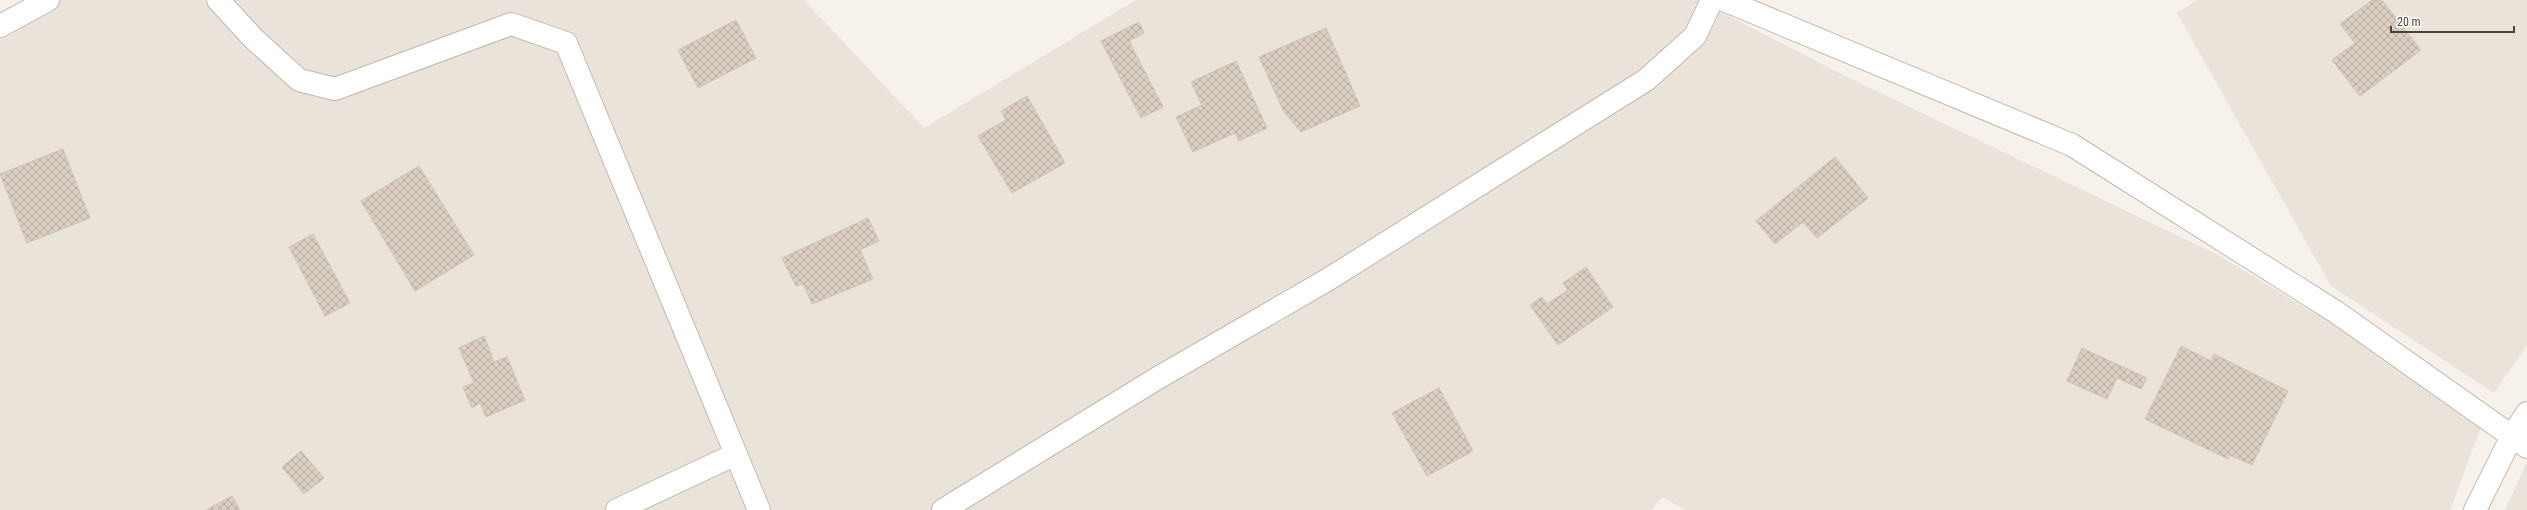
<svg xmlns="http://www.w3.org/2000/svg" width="2527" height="510" viewBox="0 0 2527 510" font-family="'Roboto Condensed',sans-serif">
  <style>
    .residential { fill: #eae3d9 }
    .building { fill: url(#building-cross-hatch); stroke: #d3c3b3 }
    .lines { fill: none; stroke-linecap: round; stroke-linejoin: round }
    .minor-casing { stroke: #c2b8ad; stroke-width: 24 }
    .minor { stroke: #fff; stroke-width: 22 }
  </style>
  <defs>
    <pattern id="building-cross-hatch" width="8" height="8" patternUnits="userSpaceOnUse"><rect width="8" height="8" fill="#dbcfc3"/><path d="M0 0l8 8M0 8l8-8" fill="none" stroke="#b4aa9f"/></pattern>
  </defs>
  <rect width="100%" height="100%" fill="#f6f1eb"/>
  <path class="residential" d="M46,0h758l120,128 212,-128h562l149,77 371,178 267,161 -35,94h-764l-24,-13 -11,13h-1651v-491z
    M2197,0h330v345l-33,48 -163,-107 -154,-273z
    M2527,462v48h-22z"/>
  <path class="building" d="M2372,0h10l39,50 -61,46 -28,-36 23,-17 -15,-19z
    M736,20l20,38 -58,30 -20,-38z
    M1139,22l5,11 -15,8 34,66 -22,11 -40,-77z
    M1326,28l34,78 -59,26 -17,-20 -25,-55z
    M1236,61l31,67 -28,13 -4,-8 -42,19 -17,-35 26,-12 -11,-23z
    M1027,96l38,67 -53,30 -34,-57 28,-16 -5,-9z
    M63,149l27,69 -63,25 -27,-69z
    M1835,157l33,41 -51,40 -14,-16 -28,22 -19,-23z
    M419,166l55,89 -59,36 -54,-90z
    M868,218l11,23 -19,9 13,29 -61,25 -9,-20 -7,2 -14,-28z
    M313,234l37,69 -25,13 -36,-69z
    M1586,267l27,40 -55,38 -28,-40 12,-8 5,7 21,-14 -5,-7z
    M484,336l10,26 13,-5 18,43 -39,17 -6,-14 -8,5 -9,-21 11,-4 -15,-35z
    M2181,346l30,15 3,-7 74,37 -36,74 -22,-10 -2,4 -83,-40z
    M2082,348l65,30 -6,11 -24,-11 -10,21 -40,-18z
    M1439,388l34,63 -46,25 -35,-63z
    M301,451l23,27 -20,16 -22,-27z
    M232,496l8,14h-34z"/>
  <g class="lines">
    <g class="minor-casing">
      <path id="minor" d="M218,0l35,38 46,42 36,9 176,-65 55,19 193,467
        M1724,0l348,145 264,167 191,135
        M0,26l48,-26
        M617,510l119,-56
        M943,510l213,-131 171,-99 319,-200 49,-44 17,-36
        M2475,510l37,-74 15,-23"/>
    </g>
    <use href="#minor" class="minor"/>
  </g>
  <path d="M2391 26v6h123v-6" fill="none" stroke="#4a4238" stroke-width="2"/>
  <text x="2397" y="26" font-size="12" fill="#4a4238" stroke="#ffffff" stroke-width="3" paint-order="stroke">20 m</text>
</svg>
